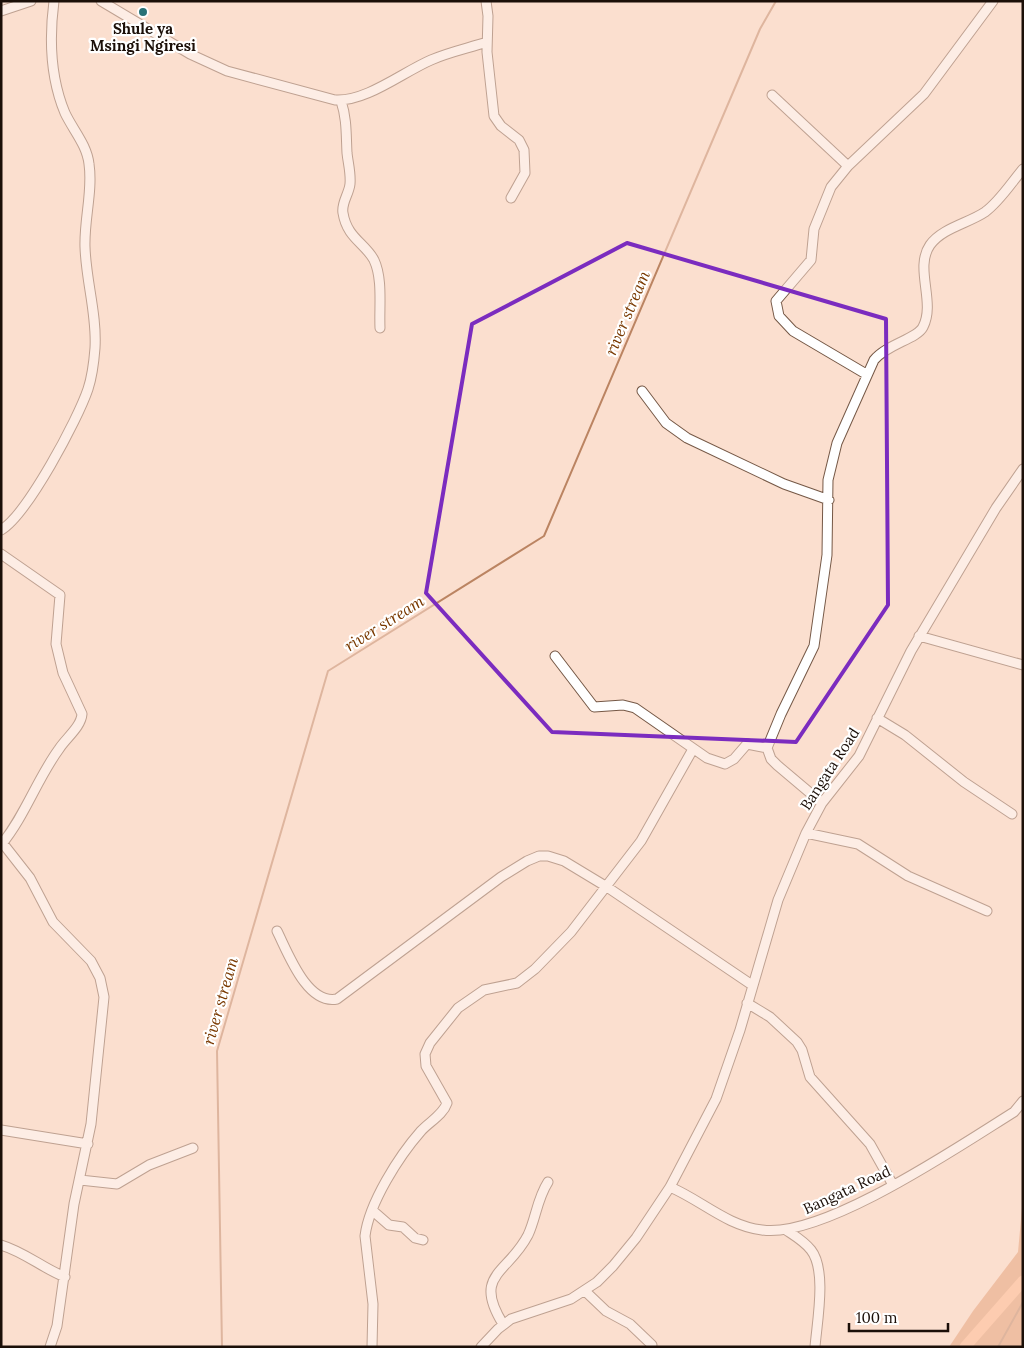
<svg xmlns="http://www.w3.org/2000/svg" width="1024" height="1348" viewBox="0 0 1024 1348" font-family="Lora,serif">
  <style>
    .forest { fill: #e19a6e }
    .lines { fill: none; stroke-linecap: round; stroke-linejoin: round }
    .stream { stroke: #bb8462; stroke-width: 2 }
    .river { stroke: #ffb689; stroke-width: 11 }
    .minor-casing { stroke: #755846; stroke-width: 11 }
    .minor { stroke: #fff; stroke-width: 9 }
    .marked { fill: none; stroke: #7b2cbf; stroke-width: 4; stroke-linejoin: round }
    .poi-dot { fill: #287277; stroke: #fff; stroke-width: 2 }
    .labels { text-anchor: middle; stroke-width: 4.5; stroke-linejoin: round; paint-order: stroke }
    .poi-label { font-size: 15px; font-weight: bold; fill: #1b0f08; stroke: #fff }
    .street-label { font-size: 15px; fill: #1b0f08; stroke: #fff }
    .water-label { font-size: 16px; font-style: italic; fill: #793901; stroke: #fff }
  </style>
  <rect width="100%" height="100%" fill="#fbdfcf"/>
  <path class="forest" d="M1023,1197v150h-74l24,-36 45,-59z"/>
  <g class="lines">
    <path class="stream" d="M222,1347l-5,-296 111,-380 216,-135 216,-507 16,-28
      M998,1347l25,-45"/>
    <path class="river" d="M965,1347l58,-66"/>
    <g class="minor-casing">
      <path id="minor" d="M101,1l89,53 37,17 108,29c31,2 68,-28 96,-40 18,-8 38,-12 56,-18
        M486,1l2,15 -1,36 7,64 7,10 18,14 5,10 1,23 -14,25
        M1,11l30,-10
        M772,95l76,71
        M341,101c6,18 5,34 6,52 1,10 4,20 3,31 -1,10 -9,19 -7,29 4,25 22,30 31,47 9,19 5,47 6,68
        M866,374l-73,-43 -14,-15 -3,-15 35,-41 3,-31 17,-42 17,-21 76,-72 69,-93
        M642,391l24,32 21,15 97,46 45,16
        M1,530c26,-15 77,-111 87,-141 4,-12 6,-28 7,-41 2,-34 -9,-67 -10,-101 -1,-28 8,-56 4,-83 -2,-19 -16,-34 -24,-51 -15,-36 -16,-74 -11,-112
        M1,554l59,41 -4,49 7,29 19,41c-1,13 -16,24 -23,35 -22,30 -34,67 -58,96
        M919,636l104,29
        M555,656l39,51 29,-2 12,3 72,50 18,6 9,-5 13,-15 20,4
        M877,718l28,17 59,47 48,32
        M822,803l-45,-38 -6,-6 -4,-11 14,-34 33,-68 13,-91 1,-75 9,-37 37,-83c13,-16 43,-21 49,-33 13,-25 -9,-59 7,-82 12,-17 39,-22 55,-33 15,-11 26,-29 38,-43
        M806,833l52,11 50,32 79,35
        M1,841l29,37 23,44 38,39 9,17 4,19 -13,127 -17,80 -17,122 -7,21
        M277,931c11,22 30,74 60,68l164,-122 26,-16 12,-5h9l16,5 43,26 145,98
        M747,1003l23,14 27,25 5,8 8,27 60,67 23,41
        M1,1130l87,14
        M80,1180l37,4 32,-19 44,-17
        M670,1187c31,13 57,39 92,43 61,9 199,-85 252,-118l9,-11
        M373,1211l16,14 14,2 12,11 8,2
        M786,1230c9,6 18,11 25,20 16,20 6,72 4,97
        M1,1245c24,7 41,23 64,32
        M585,1291l21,20 24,13 22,21
        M503,1324c-31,-50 5,-50 25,-89 8,-17 9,-36 20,-53
        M372,1347l1,-43 -8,-68c4,-33 34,-80 56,-105 8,-9 22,-16 26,-28l-21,-37 -1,-12 5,-11 28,-35 26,-18 33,-7 18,-14 36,-37 70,-91 52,-92
        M481,1347l17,-18 13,-10 60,-20 26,-17 16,-16 23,-28 34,-51 46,-88 24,-69 38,-130 28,-67 16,-30 37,-47 52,-105 85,-143 27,-39"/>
    </g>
    <use href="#minor" class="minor"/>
  </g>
  <path d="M0 0H1024V1348H0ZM627,243l259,76 2,286 -92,137 -244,-10 -126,-139 46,-269z" fill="#fbdfcf" fill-opacity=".55" fill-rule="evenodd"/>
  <path class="marked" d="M627,243l259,76 2,286 -92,137 -244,-10 -126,-139 46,-269z"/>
  <circle class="poi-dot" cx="143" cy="12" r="5"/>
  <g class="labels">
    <g class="poi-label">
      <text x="143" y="34">Shule ya<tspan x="143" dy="17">Msingi Ngiresi</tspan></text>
    </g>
    <g class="street-label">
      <text transform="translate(830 769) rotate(-57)" y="5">Bangata Road</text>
      <text transform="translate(847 1190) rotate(-25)" y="5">Bangata Road</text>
    </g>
    <g class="water-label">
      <text transform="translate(627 313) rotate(-67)" y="6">river stream</text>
      <text transform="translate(384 623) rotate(-32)" y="6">river stream</text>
      <text transform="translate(220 1001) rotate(-74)" y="6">river stream</text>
    </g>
  </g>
  <rect width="1024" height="1348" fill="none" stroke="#1b0f08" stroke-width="5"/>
  <path d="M849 1323v8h99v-8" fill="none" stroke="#1b0f08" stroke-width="2.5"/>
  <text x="856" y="1323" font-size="15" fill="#1b0f08" stroke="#ffffff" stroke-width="4" paint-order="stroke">100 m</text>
</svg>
